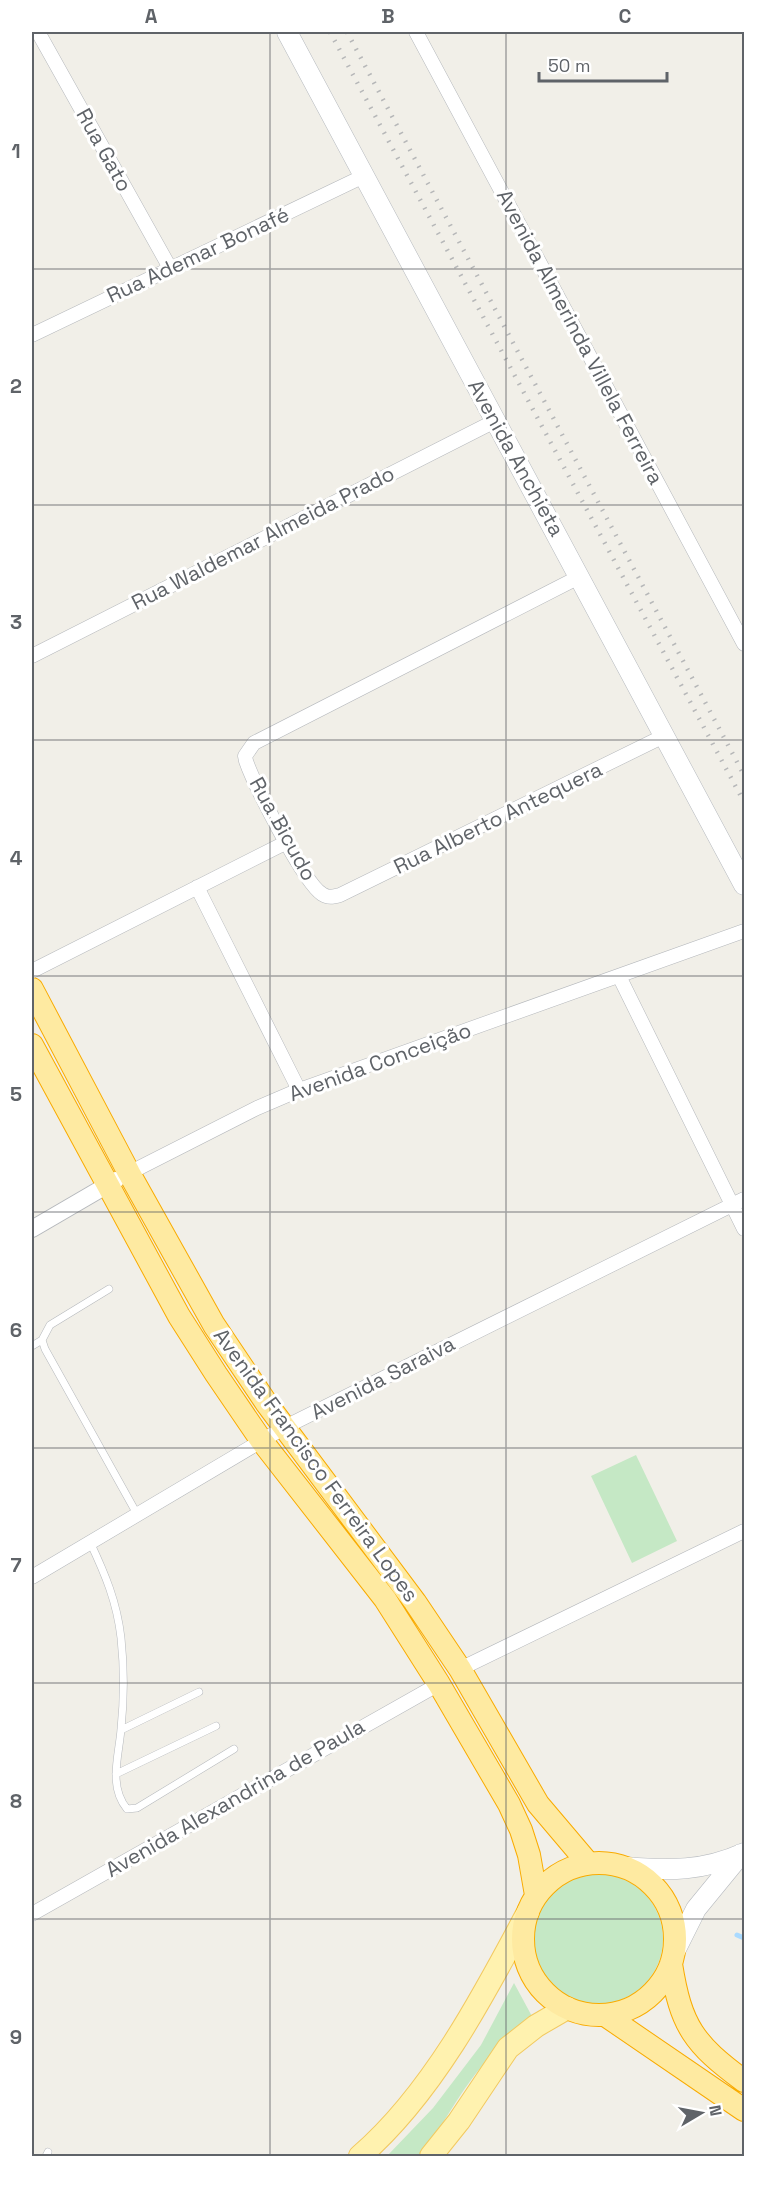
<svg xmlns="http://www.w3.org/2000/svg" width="776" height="2188" viewBox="0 0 776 2188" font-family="'Space Grotesk',sans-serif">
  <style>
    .green { fill: #c5e8c5 }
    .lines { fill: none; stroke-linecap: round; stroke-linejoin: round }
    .stream { stroke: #aadaff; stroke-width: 5 }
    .service-casing { stroke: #b5b8bc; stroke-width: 8 }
    .minor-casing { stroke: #b5b8bc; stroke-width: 15 }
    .tertiary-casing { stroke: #b5b8bc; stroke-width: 18 }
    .secondary-casing { stroke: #b6babf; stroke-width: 21 }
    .primary-casing { stroke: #f2c960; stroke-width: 24 }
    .trunk-casing { stroke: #f9ab00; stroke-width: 24 }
    .service { stroke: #fff; stroke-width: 7 }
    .minor { stroke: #fff; stroke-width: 14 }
    .tertiary { stroke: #fff; stroke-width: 16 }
    .secondary { stroke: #fff; stroke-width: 20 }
    .primary { stroke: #fff2af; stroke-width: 22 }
    .trunk { stroke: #feeaa1; stroke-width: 22 }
    .rail { stroke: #b6b7b8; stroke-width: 4.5; stroke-dasharray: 1.5 8; stroke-linecap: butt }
    .grid { fill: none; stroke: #5f6368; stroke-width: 1.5; stroke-opacity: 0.55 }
    .labels { text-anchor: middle; stroke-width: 6; stroke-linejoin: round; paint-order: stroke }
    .street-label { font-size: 21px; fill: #5f6368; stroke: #fff }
    .neatline { fill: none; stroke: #5f6368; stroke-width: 2 }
    .grid-label { font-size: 20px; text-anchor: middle; font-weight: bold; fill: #5f6368 }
  </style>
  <rect width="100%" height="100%" fill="#f1efe8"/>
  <path class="green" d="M636,1455l41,86 -45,22 -41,-87z
    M533 1939a65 65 0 1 1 130 0a65 65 0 1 1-130 0Z
    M514,1983l20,37c-22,17 -47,37 -63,60 -19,25 -32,53 -52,76h-32l46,-48 48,-63z"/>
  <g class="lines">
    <path class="stream" d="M737,1935l7,3"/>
    <g class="service-casing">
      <path id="service" d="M109,1289l-59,36 -8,15 3,9 92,165
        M32,1346l10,-6
        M90,1542c15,32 27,60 31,96 3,28 3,62 0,91 -2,27 -13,57 6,80l10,-1 97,-59
        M121,1730l78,-38
        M116,1774l100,-48
        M46,2156l2,-4"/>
    </g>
    <g class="minor-casing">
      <path id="minor" d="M38,32l132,236
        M416,32l328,612
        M32,335l332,-159
        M581,576l-327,167 -9,13 1,5c8,23 58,122 76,133 6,4 11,3 18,1l326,-160
        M32,656l463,-235
        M197,887l102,203
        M32,971l255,-129
        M619,976l125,253
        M129,1173l128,-65 42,-18 445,-159
        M32,1577l253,-150 459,-228
        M460,1669l284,-138
        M32,1914l407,-230"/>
    </g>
    <g class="tertiary-casing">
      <path id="tertiary" d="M32,1229l84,-49"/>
    </g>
    <g class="secondary-casing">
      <path id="secondary" d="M287,32l457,853
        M626,1867c43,4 78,4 118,-14
        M675,1951l21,-42 45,-55"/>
    </g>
    <g class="primary-casing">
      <path id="primary" d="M360,2156c72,-62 124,-161 168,-244
        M431,2156l28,-35 49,-73 28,-22 31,-18"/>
    </g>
    <g class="trunk-casing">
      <path id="trunk" d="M32,989l97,184 85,152 53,79 148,198 45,67 78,135 50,59
        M32,1045l147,271 37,58 45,66 124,159 54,85 70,120 12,26 8,25 7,40
        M523 1939a76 76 0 1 1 152 0a76 76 0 1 1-152 0Z
        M671,1964c10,63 23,80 73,117
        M605,2015l139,95"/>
    </g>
    <use href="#service" class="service"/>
    <use href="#minor" class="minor"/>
    <use href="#tertiary" class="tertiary"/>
    <use href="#secondary" class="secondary"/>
    <use href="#primary" class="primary"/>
    <use href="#trunk" class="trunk"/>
    <path class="rail" d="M330,32l414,770
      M347,32l397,743"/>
  </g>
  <path class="grid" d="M270,32v2124M506,32v2124M32,269h712M32,505h712M32,740h712M32,976h712M32,1212h712M32,1448h712M32,1683h712M32,1919h712"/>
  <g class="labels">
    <g class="street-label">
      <text transform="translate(104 150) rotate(61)" y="7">Rua Gato</text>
      <text transform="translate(198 255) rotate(-25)" y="7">Rua Ademar Bonafé</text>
      <text transform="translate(580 337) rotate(62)" y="7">Avenida Almerinda Villela Ferreira</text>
      <text transform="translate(516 458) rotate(61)" y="7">Avenida Anchieta</text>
      <text transform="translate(263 538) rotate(-27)" y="7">Rua Waldemar Almeida Prado</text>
      <text transform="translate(498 818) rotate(-26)" y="7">Rua Alberto Antequera</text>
      <text transform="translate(283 829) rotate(61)" y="7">Rua Bicudo</text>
      <text transform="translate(380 1062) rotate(-20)" y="7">Avenida Conceição</text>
      <text transform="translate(383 1378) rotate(-27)" y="7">Avenida Saraiva</text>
      <text transform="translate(316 1465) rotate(54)" y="7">Avenida Francisco Ferreira Lopes</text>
      <text transform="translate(235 1798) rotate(-30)" y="7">Avenida Alexandrina de Paula</text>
    </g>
  </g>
  <rect width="776" height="2188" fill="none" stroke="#ffffff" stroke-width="66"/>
  <g transform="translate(701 2113) rotate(80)" stroke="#ffffff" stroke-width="4.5" paint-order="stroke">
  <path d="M0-4.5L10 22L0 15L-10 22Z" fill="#5f6368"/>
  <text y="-9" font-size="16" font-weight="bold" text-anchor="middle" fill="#5f6368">N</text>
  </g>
  <path d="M539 72v9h128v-9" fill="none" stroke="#5f6368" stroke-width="3"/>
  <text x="548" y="72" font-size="18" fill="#5f6368" stroke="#ffffff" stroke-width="4.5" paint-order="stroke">50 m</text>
  <rect x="33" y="33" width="710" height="2122" class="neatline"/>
  <g class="grid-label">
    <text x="151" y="23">A</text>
    <text x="388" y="23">B</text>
    <text x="625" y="23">C</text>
    <text x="16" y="158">1</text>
    <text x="16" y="393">2</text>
    <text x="16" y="629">3</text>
    <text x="16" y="865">4</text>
    <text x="16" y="1101">5</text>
    <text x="16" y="1337">6</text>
    <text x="16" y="1572">7</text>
    <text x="16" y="1808">8</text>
    <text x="16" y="2044">9</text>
  </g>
</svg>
